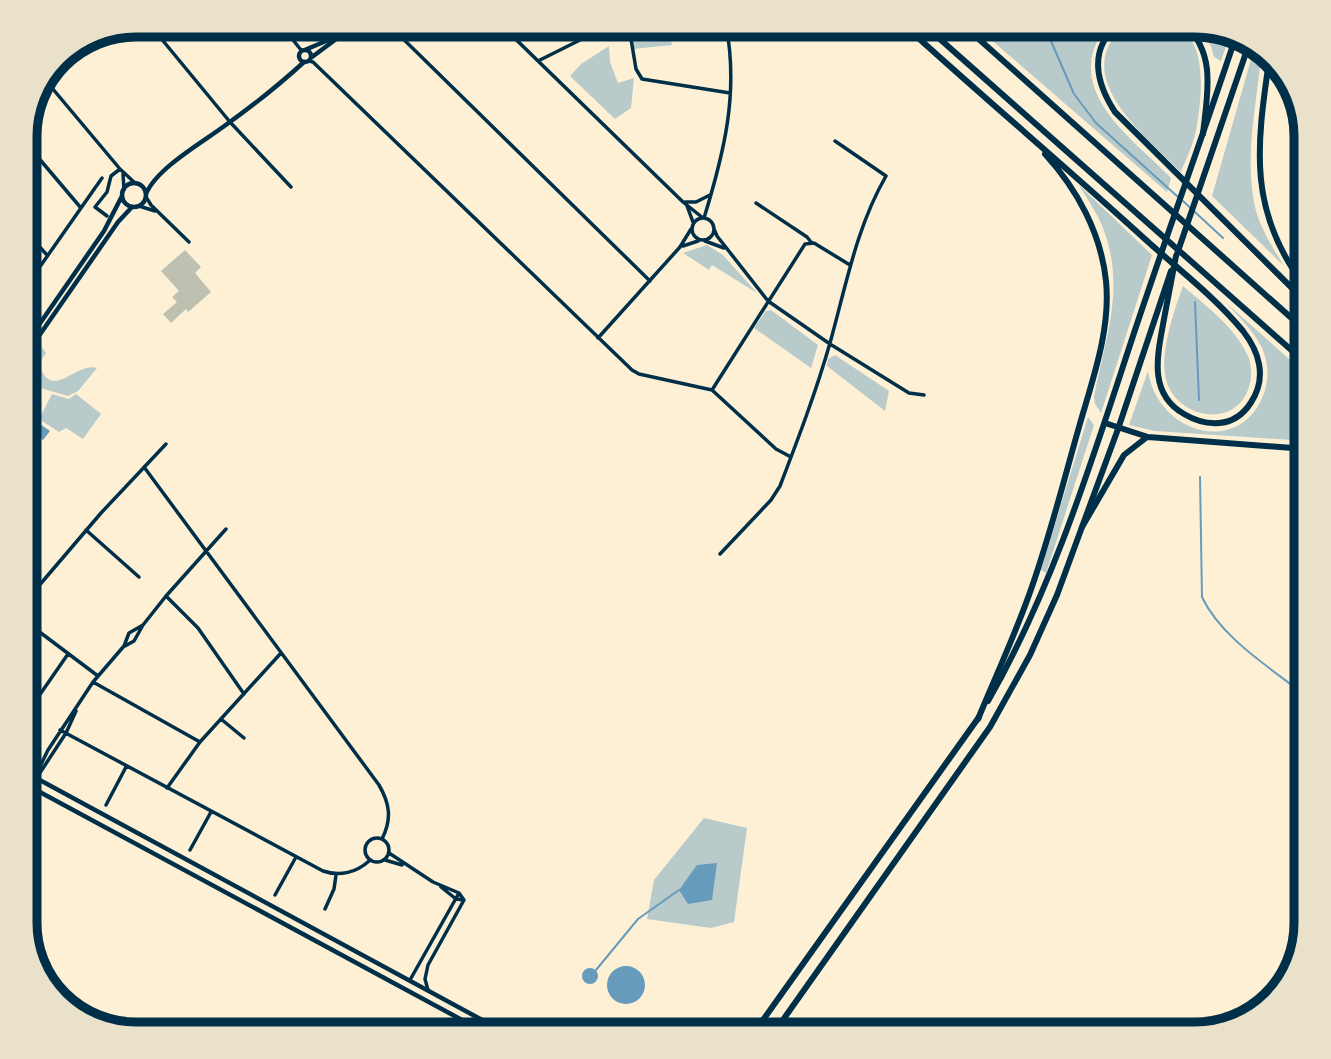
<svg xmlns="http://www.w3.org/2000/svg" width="1331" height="1059" viewBox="0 0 1331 1059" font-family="Montserrat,sans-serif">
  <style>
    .green { fill: #b9caca }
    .water { fill: #669bbc }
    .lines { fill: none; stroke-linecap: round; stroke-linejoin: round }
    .stream { stroke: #669bbc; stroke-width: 2 }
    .building { fill: #bec0b2 }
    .path { stroke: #003049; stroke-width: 2 }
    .minor { stroke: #003049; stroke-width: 3.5 }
    .tertiary { stroke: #003049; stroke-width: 4.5 }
    .primary { stroke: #003049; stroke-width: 6 }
    .trunk { stroke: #003049; stroke-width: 6 }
    .rim { fill: none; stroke: #003049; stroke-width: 9 }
  </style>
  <rect width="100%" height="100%" fill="#fdf0d5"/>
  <path class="green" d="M649,25h19l4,20 -39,4 -4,-15z
    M974,25h133c-48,64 23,111 64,153l-4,14z
    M1131,25c12,-1 32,-4 44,1 35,14 26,76 21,105 -3,14 -10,28 -15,41 -29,-30 -93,-79 -73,-125 5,-10 13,-18 23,-22z
    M1196,25l33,12 -8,24 -7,-4 -3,-11z
    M609,46l1,16 8,21 16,-5 -3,30 -16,11 -45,-43 11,-12z
    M1254,49l7,5c-4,51 -17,102 -6,153 5,21 18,41 29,59l-72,-70z
    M1079,185l73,70 -51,158 -6,-9 -1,-7c12,-62 33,-112 7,-174 -6,-13 -15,-26 -22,-38z
    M707,245l16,10 34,38 -45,-28 -3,5 -26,-17z
    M1183,286c23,20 52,41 65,70 4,10 4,21 1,31 -14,45 -78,30 -84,-12 -4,-26 9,-64 18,-89z
    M1225,302l81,72v67l-151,-10 -26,-6 19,-54c10,65 96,87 117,19 4,-14 3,-28 -3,-42 -9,-18 -23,-31 -37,-46z
    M25,304l16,12 -16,22z
    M771,310l47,35 -7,23 -57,-40 12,-17z
    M41,346l5,7 -4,6 -2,9c15,32 35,-6 57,0l-19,23 -10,5 -31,-9 -12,-10v-9z
    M835,355l54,36 -4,20 -58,-45 1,-7z
    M52,394l17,5 7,-5 25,20 -18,25 -17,-11 -7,4 -20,-13z
    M1088,417l6,8 -48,148 -5,-3z
    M704,818l43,10 -13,94 -23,6 -64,-9 7,-39z"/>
  <path class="water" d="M30,417l20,14 -7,9 -18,-12z
    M717,863l-5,37 -24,4 -9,-14 18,-25z
    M607 985a19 19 0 1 1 38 0a19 19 0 1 1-38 0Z
    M582 976a8 8 0 1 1 16 0a8 8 0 1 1-16 0Z"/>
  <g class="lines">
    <path class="stream" d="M1044,25l30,69 22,29 82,74
      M1183,201l40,37
      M1195,302l4,98
      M1200,477l2,120c19,41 69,71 104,99
      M596,970l42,-51 41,-29"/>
  </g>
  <path class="building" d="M185,250l16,17 -6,6 16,19 -23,20 -2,-3 -15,14 -8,-9 14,-12 -5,-5 7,-6 -18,-20z"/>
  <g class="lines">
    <path class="path" d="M323,37l2,-12"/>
    <path class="minor" d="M150,25l80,97 61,65
      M281,25l20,25
      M389,25l261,256
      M501,25l182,177 20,16
      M620,25l11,14 5,30 6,10 88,14
      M309,61l4,1 319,308 7,4 73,16 64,59 15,8
      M538,61l72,-36
      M47,82l73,87 15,14
      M25,142l56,66
      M123,174l1,16
      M146,197l5,8 38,37
      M685,202h11l14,-7
      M756,203l51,34 4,5
      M139,206l16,5
      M687,206l6,16
      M107,216l-12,-9 12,-15 4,-16 9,-7
      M692 229a11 11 0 1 1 22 0a11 11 0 1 1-22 0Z
      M704,218c20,-65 35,-125 22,-193
      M714,229l3,7 51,65 62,43 79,49 15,2
      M25,231l22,24
      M705,241l19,7
      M683,246l15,-5
      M25,288l77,-110
      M598,338l82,-91 11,-18
      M712,390l93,-146 9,-1 36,22
      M144,467l235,318c11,19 13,34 3,54
      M86,530l53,47
      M720,554l51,-54 9,-14c18,-47 36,-94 50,-143 16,-57 26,-115 56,-167l-51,-35
      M166,596l32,32 46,66
      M25,602l76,-89 65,-69
      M25,621l73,55
      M125,646l9,-5 9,-16 23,-29 60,-67
      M93,682l107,60
      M25,716l43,-62
      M221,719l23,19
      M60,730l263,141c17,6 34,1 46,-10
      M32,785l34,-52 10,-22
      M30,787l18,-37 45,-68 31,-36 5,-13 14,-8
      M167,788l33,-46 81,-89
      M106,805l20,-38
      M365 850a12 12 0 1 1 24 0a12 12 0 1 1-24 0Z
      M190,850l21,-38
      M389,853l44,29 26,11 5,7 -36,65 -3,14 3,11
      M385,860l17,5
      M441,887l15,12 8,1
      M275,895l21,-38
      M325,909l9,-20 2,-14
      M410,980l49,-87"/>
    <path class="tertiary" d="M307,49l24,-10
      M299 56a6 6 0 1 1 12 0a6 6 0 1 1-12 0Z
      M312,57l43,-32
      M122 195a12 12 0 1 1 24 0a12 12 0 1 1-24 0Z
      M146,194c10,-25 55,-51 77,-67 28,-20 56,-42 81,-65
      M25,345l79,-114 18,-35
      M25,356l93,-134 14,-15
      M25,772l483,262
      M25,784l463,250"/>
    <path class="primary" d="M1177,254l72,-210
      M988,701c65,-113 104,-241 145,-365 33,-99 69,-198 102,-297
      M753,1034l226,-317
      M773,1034l217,-307 40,-72 27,-60 61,-166 53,-158"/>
    <path class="trunk" d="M904,25c80,73 162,142 242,215 32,29 69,57 97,91 7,9 14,22 16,33 5,26 -13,57 -40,59 -13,1 -25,-3 -35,-9 -37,-21 -26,-61 -20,-95 4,-21 8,-42 12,-63
      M924,25l382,338
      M963,25l343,306
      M1118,25c-30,24 -22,58 -3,87l191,190
      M1185,25c32,29 22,70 18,109
      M1270,54c-13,90 -24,156 36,234
      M1105,423l43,14 158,12
      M1082,527l42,-72 23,-18
      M978,719c17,-41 36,-82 51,-124 20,-55 34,-112 50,-168 13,-46 32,-97 27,-146 -5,-48 -29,-92 -61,-127"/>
  </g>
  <path d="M0 0H1331V1059H0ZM136 37H1195A99 99 0 0 1 1294 136V923A99 99 0 0 1 1195 1022H136A99 99 0 0 1 37 923V136A99 99 0 0 1 136 37Z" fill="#e9e1ca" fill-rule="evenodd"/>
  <path class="rim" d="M136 37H1195A99 99 0 0 1 1294 136V923A99 99 0 0 1 1195 1022H136A99 99 0 0 1 37 923V136A99 99 0 0 1 136 37Z"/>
</svg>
